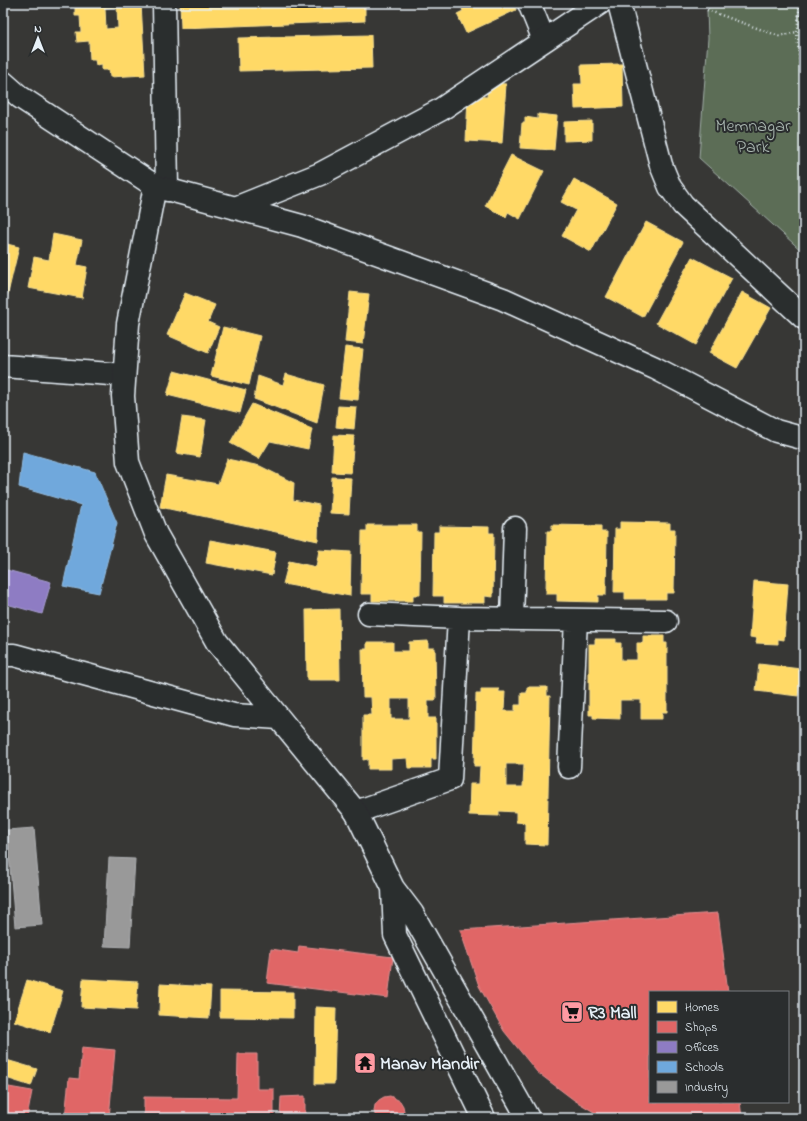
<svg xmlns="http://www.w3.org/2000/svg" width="807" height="1121" viewBox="0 0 807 1121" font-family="'Indie Flower',sans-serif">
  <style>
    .green { fill: #5c6d57; stroke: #a2afa8 }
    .homes { fill: #ffd966; stroke: #f8e092; fill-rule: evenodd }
    .shops { fill: #e06666; stroke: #e29092 }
    .offices { fill: #8e7cc3; stroke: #a99fd3 }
    .schools { fill: #6fa8dc; stroke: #93bee4 }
    .industry { fill: #999; stroke: #b1b3b6 }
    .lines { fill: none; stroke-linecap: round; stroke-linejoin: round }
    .minor-casing { stroke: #e8f1f8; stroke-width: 25 }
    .tertiary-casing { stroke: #e8f1f8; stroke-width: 25 }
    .path { stroke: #e8f1f8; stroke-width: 2.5; stroke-dasharray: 1 3; stroke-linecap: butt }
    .minor { stroke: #2a2d2e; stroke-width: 22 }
    .tertiary { stroke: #2a2d2e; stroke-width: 22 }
    .labels { text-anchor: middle; stroke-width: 4; stroke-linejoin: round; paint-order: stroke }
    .park-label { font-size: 18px; fill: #a9b6b0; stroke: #2a2d2e }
    .poi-label { font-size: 18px; font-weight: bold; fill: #e8f1f8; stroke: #2a2d2e; text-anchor: start }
  </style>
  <rect width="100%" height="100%" fill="#373735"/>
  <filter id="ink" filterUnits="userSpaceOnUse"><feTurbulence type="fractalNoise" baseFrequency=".025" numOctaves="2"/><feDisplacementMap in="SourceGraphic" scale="8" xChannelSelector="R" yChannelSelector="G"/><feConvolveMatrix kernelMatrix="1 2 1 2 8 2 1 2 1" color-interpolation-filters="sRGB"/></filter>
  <g filter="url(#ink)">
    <path class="green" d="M714,3h90v250l-105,-95 9,-120 -1,-28z"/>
    <path class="homes" d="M75,3h66l4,72 -35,2 -1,-7h-7v-6l-6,1 -1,-5h-5l-1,-19 -12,1 -1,-10h5l-1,-16h-5zM117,7l1,21 -12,1 -1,-21z
      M180,3h185v18l-184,7z
      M460,3h53l3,7 -50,23 -9,-19 6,-3z
      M371,35l1,33 -133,3 -1,-33z
      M622,64l1,43 -48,2 -1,-25h8l-1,-19z
      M488,83l18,1 -4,59 -36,-2 2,-45 19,1z
      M538,114l19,2 -3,34 -34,-2 2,-25h3v-6l13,2z
      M592,121v19l-28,1v-19z
      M511,155l33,16 -24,48 -12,-7 -2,5 -21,-11z
      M574,179l43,24 -26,49 -29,-16 14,-26 -15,-8z
      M646,222l37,20 -40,75 -37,-20z
      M53,234l29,6 -5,25 10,2 -5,31 -54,-10 6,-31 15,3z
      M3,243l16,4 -16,67z
      M692,257l40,21 -36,67 -40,-22z
      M350,292l19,2 -6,50 -18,-2z
      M742,292l29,16 -34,60 -28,-15z
      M185,293l30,12 -7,17 11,5 -11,26 -41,-18z
      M223,327l37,9 -11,49 -38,-9z
      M345,347l18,2 -5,51 -19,-2z
      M174,371l72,19 -6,23 -73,-18z
      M286,374l38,11 -7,38 -63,-24 4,-23 25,9z
      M252,404l60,25 -4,20 -38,-8 -11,18 -29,-16z
      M338,406l18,1 -2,22 -18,-2z
      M182,417l24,3 -6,37 -24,-4z
      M334,435l20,1 -3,37 -19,-1z
      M227,459l33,7 34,17 -1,17 26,5 -1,36 -158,-34 6,-32 52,9z
      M332,477l19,1 -2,36 -19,-1z
      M620,522l50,1v6h5l-1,64h-8v6h-41v-7h-11l1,-63h5z
      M367,525h50v7h4l-1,63h-7v6h-41v-7h-11l1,-63h5z
      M552,525l49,1v6h6l-1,63h-8v7l-41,-1v-7h-11l1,-63h5z
      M439,526l50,1v6h5l-1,64 -8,-1v7h-41v-7h-11l1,-64h5z
      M210,540l66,12 -4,23 -66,-12z
      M319,550l32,2 -1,44 -67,-12 6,-23 27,6z
      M754,581l34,3 -4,56 -6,-1v5l-22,-1 1,-5 -7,-1z
      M339,609l1,71h-33l-1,-70z
      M643,636h21v7h3v69h-5v7h-21v-19h-21v19l-27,-1v-3h-4v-71h6v-5h21v4h5v17h16v-17h6z
      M428,641v7h7l1,52h-8v18h8v41h-5v9h-23l-1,-10 -16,1v10h-23v-10l-5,1v-45h9l-1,-18h-8l-1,-48h5v-7h26v9h16v-9zM391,699h18v20h-18z
      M759,664l42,5 -3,27 -42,-5z
      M527,687h20v9h3l-3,149 -22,-1v-21l-9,-1v-10l-17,-1v5l-30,-1 1,-31h9l1,-18h-6l2,-72h5v-5h18v3h6l-1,19h11v-6h6v-12h6zM506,764h18l-1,23h-17z
      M83,979l55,3 -2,28 -55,-3z
      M27,980l36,11 -13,41 -36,-11z
      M160,984l51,3 -2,31 -50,-3z
      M220,991l73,1v26l-73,-1z
      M316,1007l20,1 -2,76h-19z
      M3,1059l34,10 -6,17 -28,-9z"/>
    <path class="shops" d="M718,913l10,79h-78v110h90l2,16h-138l-30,-18 -37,-28 -33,-41 -25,-45 -19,-56z
      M299,946l94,11 -5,41 -121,-15 4,-34 27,4z
      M82,1047l33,3 -6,68h-44l4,-40 10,1z
      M238,1054h19v35h17v29h-130v-21l93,1z
      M3,1086l29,5 -5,27h-24z
      M305,1096v22h-25l1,-21z
      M390,1096l10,5 3,5 1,5 -1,6 -27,1 -2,-7 1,-6 4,-5 5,-3z"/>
    <path class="offices" d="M3,569l48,13 -9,32 -39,-11z"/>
    <path class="schools" d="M23,452l72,20 22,51 -18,70 -36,-7 18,-81 -62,-18z"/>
    <path class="industry" d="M34,828l8,97 -27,2 -8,-97z
      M109,858l26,1 -5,88 -26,-1z"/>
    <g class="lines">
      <g class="minor-casing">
        <path id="minor" d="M164,3l3,187
          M529,3l15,37
          M619,3l42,162 9,22 13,18 121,113
          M3,366l121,9
          M369,614l90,4
          M512,619l3,-91
          M569,767l7,-147
          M356,812l94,-33 9,-161 207,3"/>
      </g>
      <g class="tertiary-casing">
        <path id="tertiary" d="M3,82l17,15 135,89 147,40 201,73 152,69 121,63 22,6 6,1
          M155,186l-27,138 -5,72 5,66 28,72 61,108 139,170 37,76 19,25 116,205
          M235,208l85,-34 120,-64 160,-107
          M3,655h11l220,60 45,3
          M393,888l2,47 89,183"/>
      </g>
      <path class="path" d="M800,3l-3,29 7,79
        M707,10l72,26 18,-4"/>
      <use href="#minor" class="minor"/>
      <use href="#tertiary" class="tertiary"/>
    </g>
  </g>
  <defs>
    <g id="supermarket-square" transform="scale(1.15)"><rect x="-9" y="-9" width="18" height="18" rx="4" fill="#ff9aa2" stroke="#2a2d2e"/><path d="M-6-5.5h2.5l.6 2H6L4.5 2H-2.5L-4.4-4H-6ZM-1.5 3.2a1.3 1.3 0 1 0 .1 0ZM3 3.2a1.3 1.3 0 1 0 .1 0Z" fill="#111"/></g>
    <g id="temple-square" transform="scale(1.15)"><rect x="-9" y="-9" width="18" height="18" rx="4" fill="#ff9aa2" stroke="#2a2d2e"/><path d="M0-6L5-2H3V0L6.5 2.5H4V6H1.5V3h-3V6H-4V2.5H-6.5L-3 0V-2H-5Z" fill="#111"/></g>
  </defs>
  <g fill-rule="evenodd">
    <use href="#supermarket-square" x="572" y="1012"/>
    <use href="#temple-square" x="365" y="1063"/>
  </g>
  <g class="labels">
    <g class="park-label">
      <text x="753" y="131">Memnagar<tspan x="753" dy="21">Park</tspan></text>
    </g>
    <g class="poi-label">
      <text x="588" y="1018">R3 Mall</text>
      <text x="380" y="1069">Manav Mandir</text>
    </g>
  </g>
  <rect width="807" height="1121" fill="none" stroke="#2a2d2e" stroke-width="16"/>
  <rect x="8" y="8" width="791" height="1105" fill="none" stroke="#e8f1f8" stroke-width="1.5" filter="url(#ink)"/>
  <rect x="649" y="991" width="140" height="112" fill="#2a2d2e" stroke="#767b7f"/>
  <rect x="657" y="1001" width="20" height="12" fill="#ffd966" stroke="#767b7f"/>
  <text x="685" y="1011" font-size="12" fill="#e8f1f8">Homes</text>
  <rect x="657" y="1021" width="20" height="12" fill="#e06666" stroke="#767b7f"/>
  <text x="685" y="1031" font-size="12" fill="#e8f1f8">Shops</text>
  <rect x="657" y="1041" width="20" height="12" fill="#8e7cc3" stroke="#767b7f"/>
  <text x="685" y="1051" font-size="12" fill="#e8f1f8">Offices</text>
  <rect x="657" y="1061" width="20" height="12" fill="#6fa8dc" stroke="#767b7f"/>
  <text x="685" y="1071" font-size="12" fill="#e8f1f8">Schools</text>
  <rect x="657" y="1081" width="20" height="12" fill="#999999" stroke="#767b7f"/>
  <text x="685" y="1091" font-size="12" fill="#e8f1f8">Industry</text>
  <g transform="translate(38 38)" stroke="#2a2d2e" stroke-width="3" paint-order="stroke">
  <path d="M0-3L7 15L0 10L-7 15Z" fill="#e8f1f8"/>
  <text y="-6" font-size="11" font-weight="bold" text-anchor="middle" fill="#e8f1f8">N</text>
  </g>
</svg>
